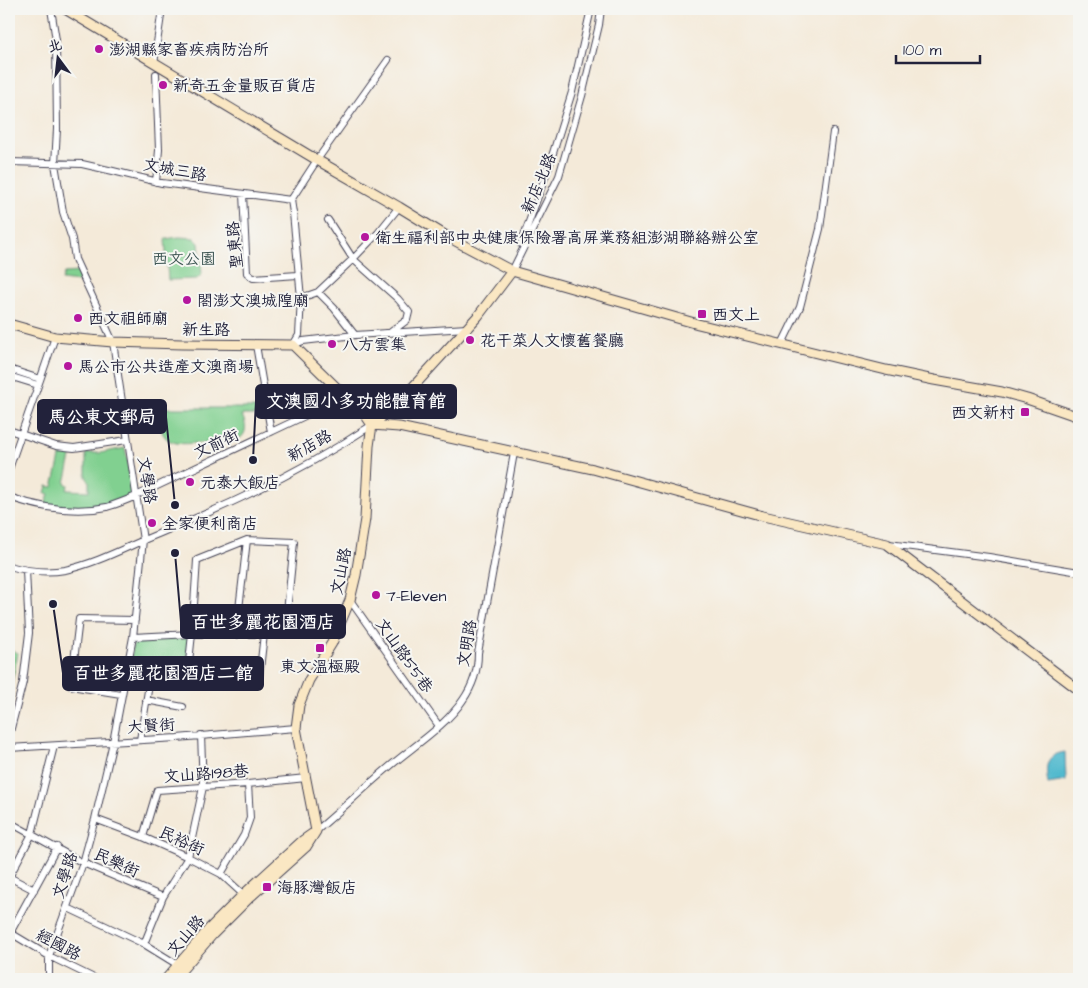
<svg xmlns="http://www.w3.org/2000/svg" width="1088" height="988" viewBox="0 0 1088 988" font-family="'Architects Daughter','LXGW WenKai TC',sans-serif">
  <style>
    .green { fill: #81d090; stroke: #527966 }
    .water { fill: #51b9ce; stroke: #3a6e84 }
    .lines { fill: none; stroke-linecap: round; stroke-linejoin: round }
    .street-casing { stroke: #424053; stroke-width: 8 }
    .secondary-casing { stroke: #424053; stroke-width: 11 }
    .street { stroke: #fff; stroke-width: 6 }
    .secondary { stroke: #fae7c3; stroke-width: 9 }
    .poi-dot { fill: #b5179e; stroke: #f6f6f2; stroke-width: 2 }
    .labels { text-anchor: middle; stroke-width: 4; stroke-linejoin: round; paint-order: stroke }
    .poi-label { font-size: 16px; fill: #22223b; stroke: #f6f6f2; text-anchor: start }
    .street-label { font-size: 16px; fill: #22223b; stroke: #f6f6f2 }
    .park-label { font-size: 16px; fill: #3e5654; stroke: #f6f6f2 }
    .leader { fill: none; stroke: #22223b; stroke-width: 2 }
    .callout-dot { fill: #22223b; stroke: #f6f6f2; stroke-width: 2 }
    .callout { fill: #22223b; stroke: #22223b; stroke-width: 2 }
    .callout-label { font-size: 18px; text-anchor: middle; font-weight: bold; fill: #fff }
  </style>
  <rect width="100%" height="100%" fill="#f6f6f2"/>
  <filter id="ink" filterUnits="userSpaceOnUse"><feTurbulence type="fractalNoise" baseFrequency=".02" numOctaves="2"/><feDisplacementMap in="SourceGraphic" scale="10" xChannelSelector="R" yChannelSelector="G"/><feConvolveMatrix kernelMatrix="1 2 1 2 8 2 1 2 1" color-interpolation-filters="sRGB"/></filter>
  <filter id="wash" filterUnits="userSpaceOnUse"><feTurbulence type="fractalNoise" baseFrequency=".0096" numOctaves="4" result="noise"/><feDisplacementMap in="SourceGraphic" scale="20" xChannelSelector="R" yChannelSelector="G"/><feGaussianBlur stdDeviation="1.12" result="paint"/><feColorMatrix in="noise" values="0 0 0 0 0 0 0 0 0 0 0 0 0 0 0 0 0 1.4 0 .05"/><feComposite in="paint" operator="in"/></filter>
  <g filter="url(#wash)">
    <rect width="100%" height="100%" fill="#f4ead9"/>
    <path class="green" d="M179,237l15,1 5,5 3,31 -5,5 -29,1 -3,-41z
      M78,272l2,7 -3,3 -15,-2 2,-7z
      M159,408h97v7h-14c15,32 -23,28 -42,28 -8,0 -19,2 -27,-1 -5,-1 -9,-6 -11,-10v-11l3,-6 -6,-1z
      M125,448l10,47 -27,10 -30,4 -33,-4 4,-11 -4,-1 2,-7 6,1 8,-34h11l-7,30 3,2 -1,5 22,1v-10l-3,-4v-24h14z
      M190,636l-4,33 -57,2 5,-32z
      M9,649l9,4 -9,43z"/>
    <path class="water" d="M1065,752l1,29 -18,3c-3,-18 -3,-29 17,-32z"/>
  </g>
  <g filter="url(#ink)">
    <g class="lines">
      <g class="street-casing">
        <path id="street" d="M154,63l8,-54
          M9,162l73,2 31,7 49,12 129,17 26,-40 71,-100
          M156,182l3,-32 -3,-76
          M243,194l4,79 6,5 45,-3
          M291,200l2,13 8,85 -2,37 -6,10
          M328,220l25,39 45,40 11,13 -2,8 -16,12
          M521,244l27,-75 24,-77 19,-83
          M512,271l47,-95 23,-80 17,-71 2,-16
          M318,292l16,16 21,27
          M301,298l17,-6 35,-33 25,-26 21,-26
          M782,344l18,-37 20,-78 13,-97
          M256,345l15,87
          M293,345l10,-4 52,-6 112,-7
          M9,369l31,10
          M9,376l29,9
          M9,430l47,16 18,2 53,-8
          M9,469l46,-132
          M9,497c32,11 64,17 98,10 10,-3 20,-7 29,-11l173,-82 33,-21
          M889,544l100,13 90,15
          M9,566c18,5 38,7 56,4 33,-7 63,-24 93,-36 30,-13 61,-25 91,-40 42,-20 84,-43 123,-69
          M350,600l89,126
          M264,634l-5,44 -3,4 -7,1 -61,2v-14l4,-37 5,-74 50,-20 47,2 -9,90
          M236,635l11,-95
          M133,637l59,-3h72l21,-2 51,1
          M121,694l-50,-8 8,-67 56,1
          M146,700l37,7
          M9,736l14,-54 6,-49 -3,-63
          M140,740l11,-68
          M9,748l168,-10 119,-10
          M95,819l48,18 45,20 33,17 25,23
          M9,822l74,41 80,34
          M316,831c25,-21 48,-43 73,-64 23,-20 57,-41 74,-67 9,-13 15,-30 15,-47l36,-200
          M143,837l14,-47 91,-6 58,-6
          M221,874l23,-39 6,-17 -2,-34
          M9,877l23,-43 22,-88
          M9,877l25,13
          M68,908l76,36 34,21
          M9,932l40,24 47,23
          M10,933l47,-86
          M144,944l19,-47 25,-40 15,-70 -2,-52
          M49,979v-23l34,-93 12,-44 18,-77 20,-105 10,-97 -30,-198 -38,-83 -3,-20 -9,-27 -8,-48 2,-35 -1,-89 -5,-31"/>
      </g>
      <g class="secondary-casing">
        <path id="secondary" d="M65,9l252,151 82,47 49,30 64,34 186,53 188,46 48,10 68,12 25,7 52,18
          M9,324l46,13 58,5 69,2 111,1 49,48 22,20 8,12
          M372,425l27,2 194,42 170,47 124,28 192,146
          M372,425l29,-25 77,-84 34,-45
          M166,979l43,-50 35,-35 58,-53 10,-7
          M174,979l39,-45 35,-35 58,-52 10,-16 -20,-103 3,-23 10,-25 23,-37 18,-43 6,-25 9,-56 4,-73 3,-21"/>
      </g>
      <use href="#street" class="street"/>
      <use href="#secondary" class="secondary"/>
    </g>
  </g>
  <g class="poi-dot">
    <circle cx="99" cy="49" r="5"/>
    <circle cx="163" cy="85" r="5"/>
    <circle cx="365" cy="237" r="5"/>
    <circle cx="187" cy="300" r="5"/>
    <rect x="697" y="309" width="10" height="10" rx="2.5"/>
    <circle cx="78" cy="318" r="5"/>
    <circle cx="470" cy="340" r="5"/>
    <circle cx="332" cy="344" r="5"/>
    <circle cx="68" cy="366" r="5"/>
    <rect x="1020" y="407" width="10" height="10" rx="2.5"/>
    <circle cx="190" cy="482" r="5"/>
    <circle cx="152" cy="523" r="5"/>
    <circle cx="376" cy="595" r="5"/>
    <rect x="315" y="643" width="10" height="10" rx="2.5"/>
    <rect x="262" y="882" width="10" height="10" rx="2.5"/>
  </g>
  <g class="labels">
    <g class="poi-label">
      <text x="109" y="55">澎湖縣家畜疾病防治所</text>
      <text x="173" y="91">新奇五金量販百貨店</text>
      <text x="375" y="243">衛生福利部中央健康保險署高屏業務組澎湖聯絡辦公室</text>
      <text x="197" y="306">閤澎文澳城隍廟</text>
      <text x="712" y="320">西文上</text>
      <text x="88" y="324">西文祖師廟</text>
      <text x="480" y="346">花干菜人文懷舊餐廳</text>
      <text x="342" y="350">八方雲集</text>
      <text x="78" y="372">馬公市公共造產文澳商場</text>
      <text x="1015" y="418" text-anchor="end">西文新村</text>
      <text x="200" y="488">元泰大飯店</text>
      <text x="162" y="529">全家便利商店</text>
      <text x="386" y="601">7-Eleven</text>
      <text x="320" y="672" text-anchor="middle">東文溫極殿</text>
      <text x="277" y="893">海豚灣飯店</text>
    </g>
    <g class="street-label">
      <text transform="translate(175 169) rotate(10)" y="6">文城三路</text>
      <text transform="translate(538 183) rotate(-67)" y="6">新店北路</text>
      <text transform="translate(234 245) rotate(-96)" y="6">聖東路</text>
      <text x="206" y="335">新生路</text>
      <text transform="translate(216 443) rotate(-25)" y="6">文前街</text>
      <text transform="translate(309 445) rotate(-29)" y="6">新店路</text>
      <text transform="translate(148 480) rotate(81)" y="6">文學路</text>
      <text transform="translate(340 571) rotate(-78)" y="6">文山路</text>
      <text transform="translate(466 643) rotate(-80)" y="6">文明路</text>
      <text transform="translate(405 655) rotate(55)" y="6">文山路55巷</text>
      <text transform="translate(151 725) rotate(-4)" y="6">大賢街</text>
      <text transform="translate(206 773) rotate(-4)" y="6">文山路198巷</text>
      <text transform="translate(182 840) rotate(24)" y="6">民裕街</text>
      <text transform="translate(117 862) rotate(24)" y="6">民樂街</text>
      <text transform="translate(64 875) rotate(-72)" y="6">文學路</text>
      <text transform="translate(185 935) rotate(-49)" y="6">文山路</text>
      <text transform="translate(59 944) rotate(28)" y="6">經國路</text>
    </g>
    <g class="park-label">
      <text x="184" y="264">西文公園</text>
    </g>
  </g>
  <path class="leader" d="M253 460L256 401M175 505L166 417M175 553L181 622M53 604L63 673"/>
  <g class="callout-dot">
    <circle cx="253" cy="460" r="5"/>
    <circle cx="175" cy="505" r="5"/>
    <circle cx="175" cy="553" r="5"/>
    <circle cx="53" cy="604" r="5"/>
  </g>
  <g class="callout">
    <rect x="256" y="385" width="200" height="33" rx="5"/>
    <rect x="38" y="400" width="128" height="33" rx="5"/>
    <rect x="181" y="605" width="164" height="33" rx="5"/>
    <rect x="63" y="657" width="200" height="33" rx="5"/>
  </g>
  <g class="callout-label">
    <text x="356" y="407">文澳國小多功能體育館</text>
    <text x="102" y="423">馬公東文郵局</text>
    <text x="263" y="628">百世多麗花園酒店</text>
    <text x="163" y="679">百世多麗花園酒店二館</text>
  </g>
  <rect width="1088" height="988" fill="none" stroke="#f6f6f2" stroke-width="30"/>
  <g transform="translate(58 58) rotate(345)" stroke="#f6f6f2" stroke-width="4" paint-order="stroke">
  <path d="M0-4L9 19L0 12L-9 19Z" fill="#22223b"/>
  <text y="-8" font-size="14" font-weight="bold" text-anchor="middle" fill="#22223b">北</text>
  </g>
  <path d="M896 55v8h84v-8" fill="none" stroke="#22223b" stroke-width="2.5"/>
  <text x="903" y="55" font-size="15" fill="#22223b" stroke="#f6f6f2" stroke-width="4" paint-order="stroke">100 m</text>
</svg>
